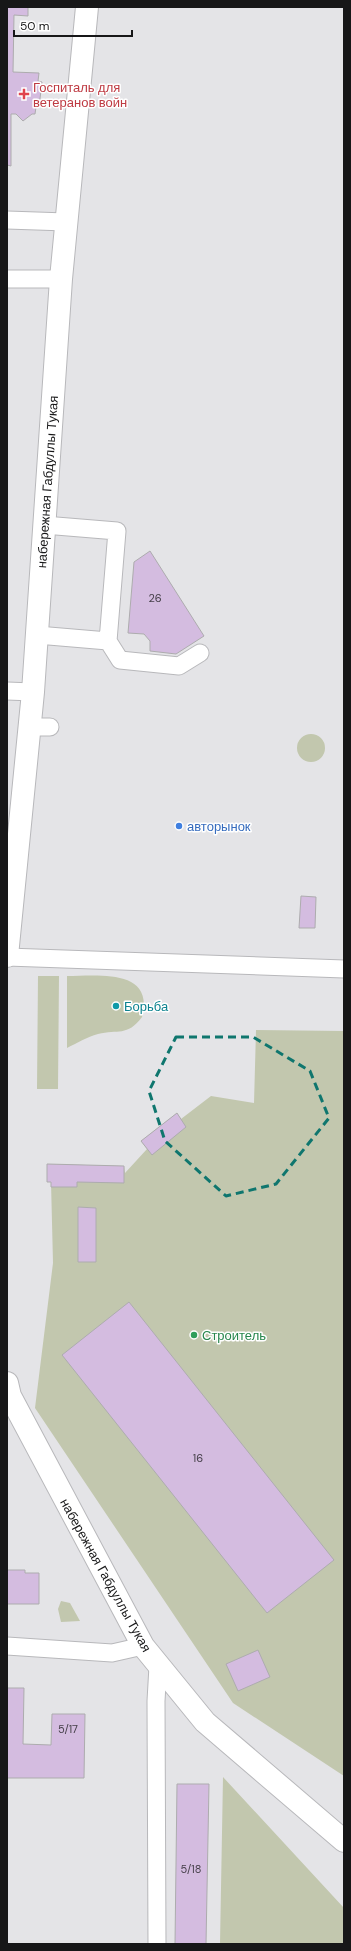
<svg xmlns="http://www.w3.org/2000/svg" width="351" height="1951" viewBox="0 0 351 1951" font-family="'DM Sans',sans-serif">
  <style>
    .green { fill: #c2c7ae }
    .building { fill: #d4bce0; stroke: #adacae }
    .lines { fill: none; stroke-linecap: round; stroke-linejoin: round }
    .minor-casing { stroke: #b8b8bb; stroke-width: 19 }
    .major-casing { stroke: #b8b8bb; stroke-width: 24 }
    .minor { stroke: #fff; stroke-width: 17 }
    .major { stroke: #fff; stroke-width: 22 }
    .marked { fill: none; stroke: #0f766e; stroke-width: 3; stroke-dasharray: 8 5; stroke-linejoin: round }
    .health-dot { fill: #e0444e; stroke: #fff; stroke-width: 1.5 }
    .shop-dot { fill: #3f7fe0; stroke: #fff; stroke-width: 1.5 }
    .culture-dot { fill: #0f9aa8; stroke: #fff; stroke-width: 1.5 }
    .leisure-dot { fill: #2e9e5b; stroke: #fff; stroke-width: 1.5 }
    .labels { text-anchor: middle; stroke-width: 3; stroke-linejoin: round; paint-order: stroke }
    .number-label { font-size: 11px; fill: #46404a }
    .health-label { font-size: 13px; fill: #be3a42; stroke: #fff; text-anchor: start }
    .street-label { font-size: 13px; fill: #171718; stroke: #fff }
    .shop-label { font-size: 13px; fill: #366cbe; stroke: #fff; text-anchor: start }
    .culture-label { font-size: 13px; fill: #0d838f; stroke: #fff; text-anchor: start }
    .leisure-label { font-size: 13px; fill: #27864d; stroke: #fff; text-anchor: start }
  </style>
  <rect width="100%" height="100%" fill="#e4e4e7"/>
  <path class="green" d="M297 748a14 14 0 1 1 28 0a14 14 0 1 1-28 0Z
    M38,976h21l-1,113h-21z
    M67,976c30,0 88,-8 75,41 -15,20 -24,12 -44,17 -11,3 -21,9 -31,14z
    M256,1030l88,1v745l-111,-73 -198,-295 18,-145 -2,-81h-4v-18l77,2 1,7 22,-24 -6,-8 36,-28 4,6 30,-23 43,7z
    M61,1601l9,2 10,18 -19,1 -3,-13z
    M223,1777l121,131v36h-124z"/>
  <path class="building" d="M7,7h21v9l-14,-1 -1,57 26,1 -1,8 4,1 -3,25h-3l-1,7h-3l-9,7 -7,-7h-5v52l-4,-1z
    M150,551l54,85 -28,18 -26,-3v-10l-6,-7 -16,-1 6,-71z
    M301,896l15,1 -1,31h-16z
    M177,1113l9,14 -34,28 -11,-14z
    M47,1164l77,2v17l-47,-1v5h-26v-5h-4z
    M78,1207l18,1v54h-18z
    M129,1302l205,258 -67,53 -205,-258z
    M7,1570h18v3h14v31h-32z
    M258,1650l12,27 -32,14 -12,-27z
    M7,1688h17l-1,56 28,1 1,-31h33l-1,64h-77z
    M177,1784h32l-3,160h-31z"/>
  <g class="lines">
    <g class="minor-casing">
      <path id="minor" d="M7,220l59,2
        M7,279h54
        M37,635l71,6 9,-110 -73,-6
        M108,641l12,19 59,6 21,-13
        M7,691l26,1
        M30,727h20
        M7,957l337,12
        M7,1646l105,7 31,-7
        M157,1944l-1,-243 2,-35"/>
    </g>
    <g class="major-casing">
      <path id="major" d="M7,956l26,-264 28,-413 26,-272
        M7,1383l3,13 133,250 62,76 139,119"/>
    </g>
    <use href="#minor" class="minor"/>
    <use href="#major" class="major"/>
  </g>
  <path class="marked" d="M176,1037h77l57,34 19,47 -53,66 -50,12 -61,-55 -16,-50z"/>
  <path class="health-dot" d="M22 88h4v4h4v4h-4v4h-4v-4h-4v-4h4z"/>
  <circle class="shop-dot" cx="179" cy="826" r="4"/>
  <circle class="culture-dot" cx="116" cy="1006" r="4"/>
  <circle class="leisure-dot" cx="194" cy="1335" r="4"/>
  <g class="labels">
    <g class="number-label">
      <text x="155" y="602">26</text>
      <text x="198" y="1462">16</text>
      <text x="68" y="1733">5/17</text>
      <text x="191" y="1873">5/18</text>
    </g>
    <g class="health-label">
      <text x="33" y="92">Госпиталь для<tspan x="33" dy="15">ветеранов войн</tspan></text>
    </g>
    <g class="street-label">
      <text transform="translate(47 482) rotate(-86)" y="5">набережная Габдуллы Тукая</text>
      <text transform="translate(106 1575) rotate(61)" y="5">набережная Габдуллы Тукая</text>
    </g>
    <g class="shop-label">
      <text x="187" y="831">авторынок</text>
    </g>
    <g class="culture-label">
      <text x="124" y="1011">Борьба</text>
    </g>
    <g class="leisure-label">
      <text x="202" y="1340">Строитель</text>
    </g>
  </g>
  <rect width="351" height="1951" fill="none" stroke="#171718" stroke-width="16"/>
  <path d="M14 30v6h118v-6" fill="none" stroke="#171718" stroke-width="2"/>
  <text x="20" y="30" font-size="12" fill="#171718" stroke="#ffffff" stroke-width="3" paint-order="stroke">50 m</text>
</svg>
